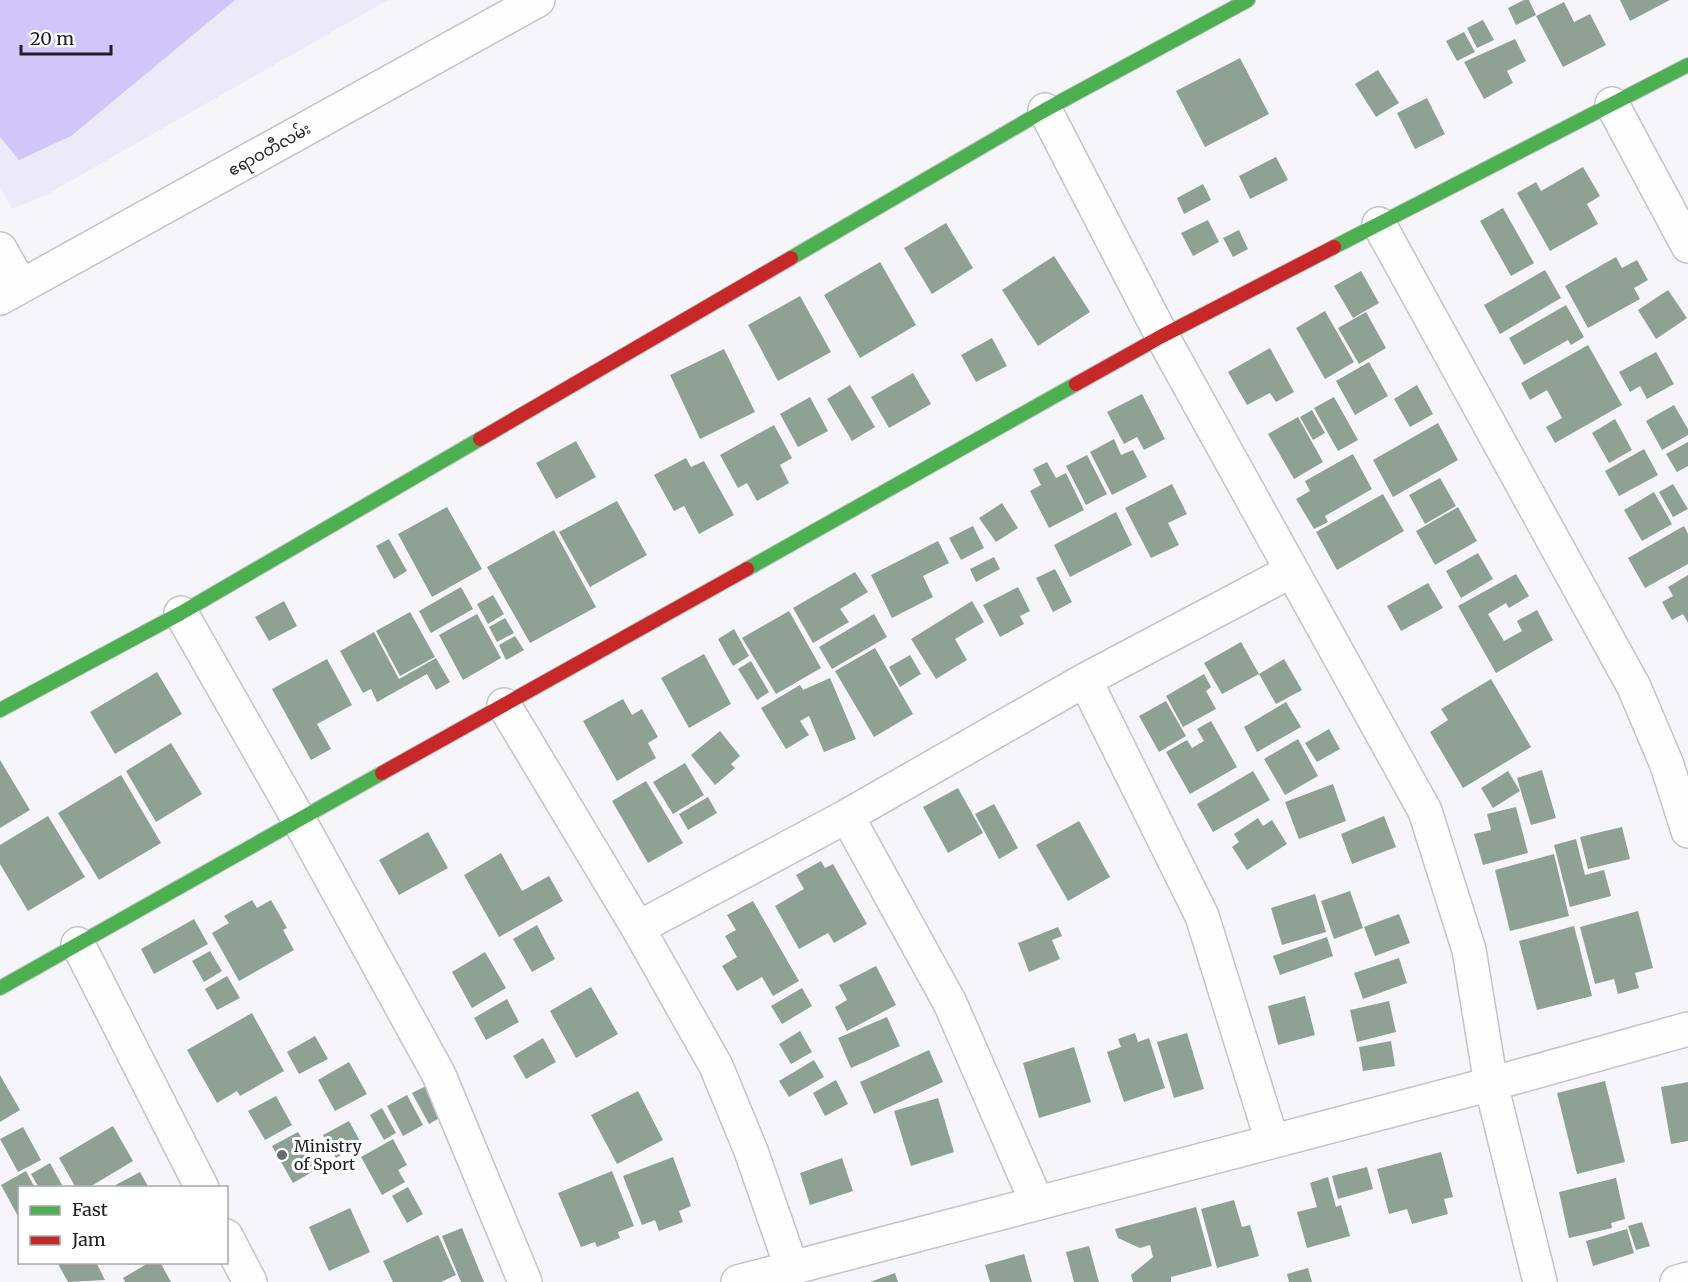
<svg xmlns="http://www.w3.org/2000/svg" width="1688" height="1282" viewBox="0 0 1688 1282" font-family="Merriweather,'Noto Sans Myanmar',serif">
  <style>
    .green { fill: #eceaf8 }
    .water { fill: #d0c6f9 }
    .building { fill: #8fa095 }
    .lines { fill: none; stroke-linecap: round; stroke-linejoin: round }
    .street-casing { stroke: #c3c3c8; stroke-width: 36 }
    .fast-casing { stroke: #c3c3c8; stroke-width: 16 }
    .jam-casing { stroke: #c3c3c8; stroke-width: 16 }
    .street { stroke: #fefefe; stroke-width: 33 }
    .fast { stroke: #4caf50; stroke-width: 14 }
    .jam { stroke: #c62828; stroke-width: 14 }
    .poi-dot { fill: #6c6b71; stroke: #fff; stroke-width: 2 }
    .labels { text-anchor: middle; stroke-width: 6; stroke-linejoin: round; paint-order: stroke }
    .street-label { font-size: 16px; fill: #212027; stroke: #fff }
    .poi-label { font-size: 16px; fill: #212027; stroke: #fff; text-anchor: start }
  </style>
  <rect width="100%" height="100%" fill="#f6f6fa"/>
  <path class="green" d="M0,0h388l-342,195 -34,14 -12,-21z"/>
  <path class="water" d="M0,0h235l-164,136 -52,24 -19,-23z"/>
  <path class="building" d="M1524,0h5l7,15 -20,10 -8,-17z
    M1620,0h50l-40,21z
    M1564,2l10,20 16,-8 16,31 -43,22 -27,-51z
    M1483,20l11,20 -17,8 -10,-20z
    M1464,32l11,20 -18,9 -11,-20z
    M1515,39l11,22 -19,10 6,12 -29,16 -20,-37z
    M1240,58l29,56 -64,33 -29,-56z
    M1378,70l21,33 -23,14 -21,-33z
    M1427,98l18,36 -30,15 -18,-36z
    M1276,157l12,23 -38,19 -11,-23z
    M1583,167l17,29 -13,8 11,20 -48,27 -33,-58 19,-11 5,9z
    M1203,184l8,16 -27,14 -7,-16z
    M1503,208l31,55 -23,13 -31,-55z
    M1208,220l11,22 -26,14 -12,-23z
    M946,223l27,45 -41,26 -28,-46z
    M1239,230l9,19 -15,8 -10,-19z
    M1054,256l36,56 -52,34 -36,-56z
    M1616,257l6,11 15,-8 11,20 -14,8 6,11 -52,29 -23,-42z
    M880,262l36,63 -56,33 -36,-63z
    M1545,270l16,28 -61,36 -16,-29z
    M1361,271l18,32 -26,15 -19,-32z
    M1668,290l19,28 -31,21 -18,-29z
    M800,296l31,56 -53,29 -30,-56z
    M1566,305l18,32 -13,8 -3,-5 -44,25 -15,-27z
    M1325,311l29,51 -29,17 -29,-51z
    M1366,312l20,36 -27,16 -21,-36z
    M992,338l15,28 -31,16 -15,-27z
    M1588,345l34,60 -67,38 -9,-16 16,-9 -15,-28 -17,10 -9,-17z
    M1270,348l24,44 -18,10 -6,-9 -23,12 -19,-33z
    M724,349l31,63 -55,27 -30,-64z
    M1656,352l18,32 -27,15 -7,-13 -10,6 -11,-20z
    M1369,362l19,34 -33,19 -19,-34z
    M913,373l18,31 -42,24 -18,-31z
    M850,385l25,42 -23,14 -25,-42z
    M1417,385l16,29 -23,13 -16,-28z
    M1142,394l23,45 -21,11 -7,-13 -13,7 -17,-32z
    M810,397l18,34 -30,16 -18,-33z
    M1334,397l24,43 -20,11 -24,-43z
    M1674,405l14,24v6l-26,15 -16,-29z
    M1312,410l13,23 -12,7 -13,-23z
    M1298,417l25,45 -29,17 -26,-45z
    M1615,419l17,31 -23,13 -17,-30z
    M1438,423l20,37 -65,37 -20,-37z
    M774,425l18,33 -12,7 9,18 -32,18 -10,-18 -9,5 -18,-33z
    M1114,439l7,16 12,-5 14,27 -35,18 -22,-43z
    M576,441l20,36 -40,22 -20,-36z
    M1688,442v24l-11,6 -11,-18z
    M1644,449l14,26 -39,21 -14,-25z
    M1353,454l19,35 -47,27 3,6 -14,7 -18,-30 14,-8 -5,-10z
    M1087,455l20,39 -21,11 -20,-39z
    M686,458l5,9 13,-6 30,54 -35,19 -15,-28 -10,5 -20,-36z
    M1047,462l9,16 10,-5 18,37 -35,18 -19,-37 11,-6 -8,-16z
    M1440,478l16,28 -31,18 -16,-29z
    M1172,484l15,30 -19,9 11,22 -28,13 -26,-50z
    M1673,484l15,25 -15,8 -14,-25z
    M1654,492l18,32 -30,17 -18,-31z
    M1383,494l21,37 -67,39 -21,-38z
    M617,501l30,54 -57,32 -31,-55z
    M1002,503l16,25 -22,14 -17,-24z
    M447,507l35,62 -50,28 -34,-63z
    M1458,507l19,34 -42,24 -19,-34z
    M1116,512l16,33 -62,32 -16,-32z
    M973,526l11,22 -23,12 -12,-22z
    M1684,526l4,8v30l-43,24 -17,-30z
    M554,530l42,77 -66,36 -43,-76z
    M389,539l18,32 -13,8 -18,-33z
    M938,541l11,22 -26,13 10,21 -41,21 -21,-43z
    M1478,553l15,26 -32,19 -15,-27z
    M994,557l6,12 -24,13 -6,-13z
    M1055,569l17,33 -19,10 -17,-34z
    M855,572l13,20 -28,17 9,13 -36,21 -20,-35z
    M1516,574l13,22 -20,12 -3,-5 -18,11 16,27 18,-10 -5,-10 20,-11 16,30 -57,33 -38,-67z
    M1688,575v48l-5,-9 -11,6 -10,-18 11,-6 -5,-9z
    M1428,583l15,25 -42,23 -14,-25z
    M461,587l12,22 -42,24 -12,-22z
    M1018,587l12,24 -10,5 4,8 -24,13 -17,-32z
    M493,595l11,19 -16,10 -11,-20z
    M284,601l13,25 -28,15 -14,-24z
    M972,601l12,21 -29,17 12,21 -31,19 -25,-40z
    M789,611l32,57 -45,26 -34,-56z
    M410,612l25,45 -35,19 -24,-45z
    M477,614l24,44 -38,22 -24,-45z
    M874,614l13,23 -55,32 -13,-22z
    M505,618l9,15 -17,9 -8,-15z
    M734,629l15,27 -16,10 -15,-27z
    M374,632l25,47 37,-21 14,24 -14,8 -9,-16 -50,28 -6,-13 -8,4 -23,-42z
    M515,636l9,14 -18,10 -7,-15z
    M1241,642l18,32 -37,20 -18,-31z
    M875,648l38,66 -39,23 -39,-66z
    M704,654l27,50 -42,24 -28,-50z
    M910,655l11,19 -21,13 -11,-20z
    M327,659l25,46 -35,19 14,25 -20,11 -39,-71z
    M1284,659l18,31 -26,14 -17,-30z
    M751,661l18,31 -12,8 -19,-31z
    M157,672l25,42 -67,40 -25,-42z
    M1204,674l7,13 -5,4 10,18 -33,18 -17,-31z
    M830,678l26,61 -32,13 -15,-36 -9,5 9,14 -23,14 -25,-41 39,-23 3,5z
    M1491,679l40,68 -68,41 -33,-56 18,-12 -7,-11z
    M623,699l9,16 10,-6 16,28 -10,6 8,15 -39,23 -34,-60z
    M1166,701l20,35 -27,16 -20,-36z
    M1286,702l15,25 -44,25 -13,-25z
    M1211,721l26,46 -47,27 -24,-42 21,-12 5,8 12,-7 -7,-12z
    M1329,729l11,20 -23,13 -12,-19z
    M720,731l20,25 -9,8 4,4 -20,17 -24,-30z
    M1298,739l20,37 -33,19 -21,-36z
    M171,743l31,51 -46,28 -30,-51z
    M0,760l30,50 -30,18z
    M685,763l19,32 -31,19 -20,-32z
    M1542,770l14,48 -25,7 -14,-47z
    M1253,771l17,29 -57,32 -16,-28z
    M1508,771l12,20 -27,17 -12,-20z
    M121,775l40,68 -62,37 -41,-67z
    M646,781l37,62 -35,20 -36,-62z
    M1333,784l13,37 -47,18 -14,-37z
    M958,788l25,45 -35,20 -25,-46z
    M708,797l9,16 -29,17 -9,-16z
    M994,804l24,44 -19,11 -24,-45z
    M1516,807l12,46 -45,12 -9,-31 17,-4 -4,-16z
    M48,816l37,61 -57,34 -28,-47v-19z
    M1384,816l12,31 -44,17 -11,-30z
    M1258,818l5,8 9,-6 15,24 -40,26 -15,-23 7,-5 -5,-8z
    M1079,821l31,56 -42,24 -32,-56z
    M1622,827l8,32 -42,10 -8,-32z
    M428,832l20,36 -49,27 -20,-35z
    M1576,839l9,36 19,-5 7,26 -41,11 -16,-62z
    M501,853l21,38 27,-15 14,25 -64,36 -35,-62z
    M1554,854l15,62 -59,15 -15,-61z
    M821,861l4,7 8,-4 34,60 -33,19 -6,-10 -29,16 -24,-43 29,-17 -8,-14z
    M1350,891l13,37 -29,11 -13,-38z
    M1315,894l11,38 -44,13 -11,-37z
    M252,900l5,8 14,-8 16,28 -4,2 11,20 -55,31 -27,-48 17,-10 -5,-7z
    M753,901l46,80 -26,15 -11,-19 -25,14 -15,-25 15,-9 -12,-21 11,-6 -9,-15z
    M1638,911l15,57 -18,5 4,15 -21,6 -4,-15 -19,5 -15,-57z
    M1399,914l11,29 -35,13 -11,-29z
    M194,919l14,25 -54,30 -13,-25z
    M537,925l18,34 -23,13 -19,-33z
    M1574,926l18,70 -55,14 -18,-69z
    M1058,927l4,9 -10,4 8,19 -31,13 -11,-29z
    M1327,937l6,19 -53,19 -7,-19z
    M210,951l12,20 -18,11 -12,-21z
    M485,952l21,36 -34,20 -20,-36z
    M1399,958l8,25 -44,16 -9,-26z
    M876,966l20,39 -49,26 -12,-24 12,-7 -8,-15z
    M227,976l13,22 -23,12 -12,-21z
    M591,987l27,47 -42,24 -26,-47z
    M802,988l10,18 -30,18 -11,-18z
    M1305,996l10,39 -37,10 -10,-39z
    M507,999l12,23 -33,18 -12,-22z
    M1389,1001l7,31 -39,10 -7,-32z
    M252,1013l32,58 -44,25 -3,-5 -20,12 -30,-53z
    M887,1017l13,29 -49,22 -13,-30z
    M800,1031l12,21 -21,12 -12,-20z
    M1135,1033l3,9 11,-4 16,50 -41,14 -17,-50 14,-5 -3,-8z
    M1187,1033l17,56 -30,9 -17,-56z
    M315,1036l13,23 -29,15 -12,-22z
    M543,1038l13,24 -30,17 -13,-23z
    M1391,1041l4,25 -32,5 -4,-24z
    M1074,1047l17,55 -52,16 -16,-55z
    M929,1050l14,32 -69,32 -14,-32z
    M814,1060l10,17 -35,20 -10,-16z
    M349,1062l18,32 -32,17 -17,-31z
    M0,1075l20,35 -20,12z
    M836,1080l12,24 -23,12 -12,-23z
    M1605,1081l20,81 -48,12 -20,-81z
    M1688,1082v59l-17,3 -10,-57z
    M426,1086l17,30 -14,8 -17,-31z
    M638,1091l25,49 -46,24 -26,-49z
    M407,1095l16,30 -20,11 -16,-30z
    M276,1096l16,29 -27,15 -17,-29z
    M938,1098l16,54 -43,14 -17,-55z
    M382,1108l14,25 -12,7 -14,-25z
    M349,1121l12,22 -25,15 -13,-23z
    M113,1126l20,35 -45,27h-12l-17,-30z
    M23,1127l18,33 -23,12 -18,-33z
    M298,1132l21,36 -26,15 -21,-37z
    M393,1139l14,26 -9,5 7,12 -23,13 -21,-38z
    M1441,1152l12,45 -9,2 4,15 -36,10 -5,-15 -18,5 -12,-45z
    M673,1157l18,49 -12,5 4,11 -24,9 -4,-11 -13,5 -19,-49z
    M842,1158l11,33 -43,14 -10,-32z
    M50,1163l12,22 -23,3 -8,-14z
    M1367,1167l6,22 -35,10 -6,-23z
    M26,1171l9,17h-15v32l-19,-35z
    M612,1171l22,55 -16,6 2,6 -23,9 -2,-5 -14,5 -23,-54z
    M140,1172l9,16h-39z
    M1328,1177l8,30 5,-2 9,31 -43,12 -10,-36 20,-5 -7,-24z
    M1616,1178l9,41 -14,4 1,5 -43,10 -10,-46z
    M408,1187l15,27 -16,9 -15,-27z
    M1234,1200l8,27 8,-2 9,31 -42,12 -16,-59z
    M1196,1207l16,59 -41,11v5h-38l-2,-7 22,-18 -3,-12 -10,3 -22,-10 -3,-9z
    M350,1208l20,44 -41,19 -20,-44z
    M1642,1222l8,24 -14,4 -8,-24z
    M462,1228l22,54h-23l-19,-46z
    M1627,1229l7,24 -41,13 -7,-25z
    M438,1235l18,40 -15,7h-48l-10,-21z
    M1089,1246l10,36h-25l-8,-30z
    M1024,1254l8,28h-42l-5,-17z
    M57,1262h39l9,18 -37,2z
    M150,1262h10l11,20h-46l-2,-4z
    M1308,1268l4,14h-23l-2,-8z
    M895,1273l3,9h-28z"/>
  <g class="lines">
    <g class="street-casing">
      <path id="street" d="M1612,104l76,142
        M1045,110l117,226 263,475 44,139 22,134 49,198
        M1379,224l255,463 33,78 21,66
        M0,249l21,37
        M0,298l538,-298
        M181,613l118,207 140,255 86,207
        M1085,680l117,236 70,225
        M504,705l134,223 78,138 35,85 40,115
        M847,816l103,187 87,200
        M638,928l209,-112 238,-136 206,-109
        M78,944l124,244
        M226,1236l24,46
        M738,1282l753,-198 197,-55
        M1677,1282l11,-3"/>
    </g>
    <g class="fast-casing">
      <path id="fast" d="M1334,247l354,-182
        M791,258l254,-148 203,-110
        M747,569l329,-185
        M0,710l181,-97 299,-174
        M0,988l382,-215"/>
    </g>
    <g class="jam-casing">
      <path id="jam" d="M1076,384l86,-48 172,-89
        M480,439l311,-181
        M382,773l365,-204"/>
    </g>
    <use href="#street" class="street"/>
    <use href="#fast" class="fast"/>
    <use href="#jam" class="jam"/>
  </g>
  <circle class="poi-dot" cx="282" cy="1155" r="6"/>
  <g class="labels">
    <g class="street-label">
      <text transform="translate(269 149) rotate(-29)" y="6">ဧရာဝတီလမ်း</text>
    </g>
    <g class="poi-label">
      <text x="294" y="1152">Ministry<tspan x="294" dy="18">of Sport</tspan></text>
    </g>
  </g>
  <rect x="18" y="1186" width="210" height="78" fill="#ffffff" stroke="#a6a6a9" stroke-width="1.5"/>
  <rect x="30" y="1206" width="30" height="9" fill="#4caf50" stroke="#a6a6a9" stroke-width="1.5"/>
  <text x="72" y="1216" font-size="18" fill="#212027">Fast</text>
  <rect x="30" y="1236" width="30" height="9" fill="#c62828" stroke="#a6a6a9" stroke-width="1.5"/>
  <text x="72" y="1246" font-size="18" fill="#212027">Jam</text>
  <path d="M21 45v9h90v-9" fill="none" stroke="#212027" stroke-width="3"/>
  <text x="30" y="45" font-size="18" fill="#212027" stroke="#ffffff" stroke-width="4.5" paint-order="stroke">20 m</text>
</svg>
